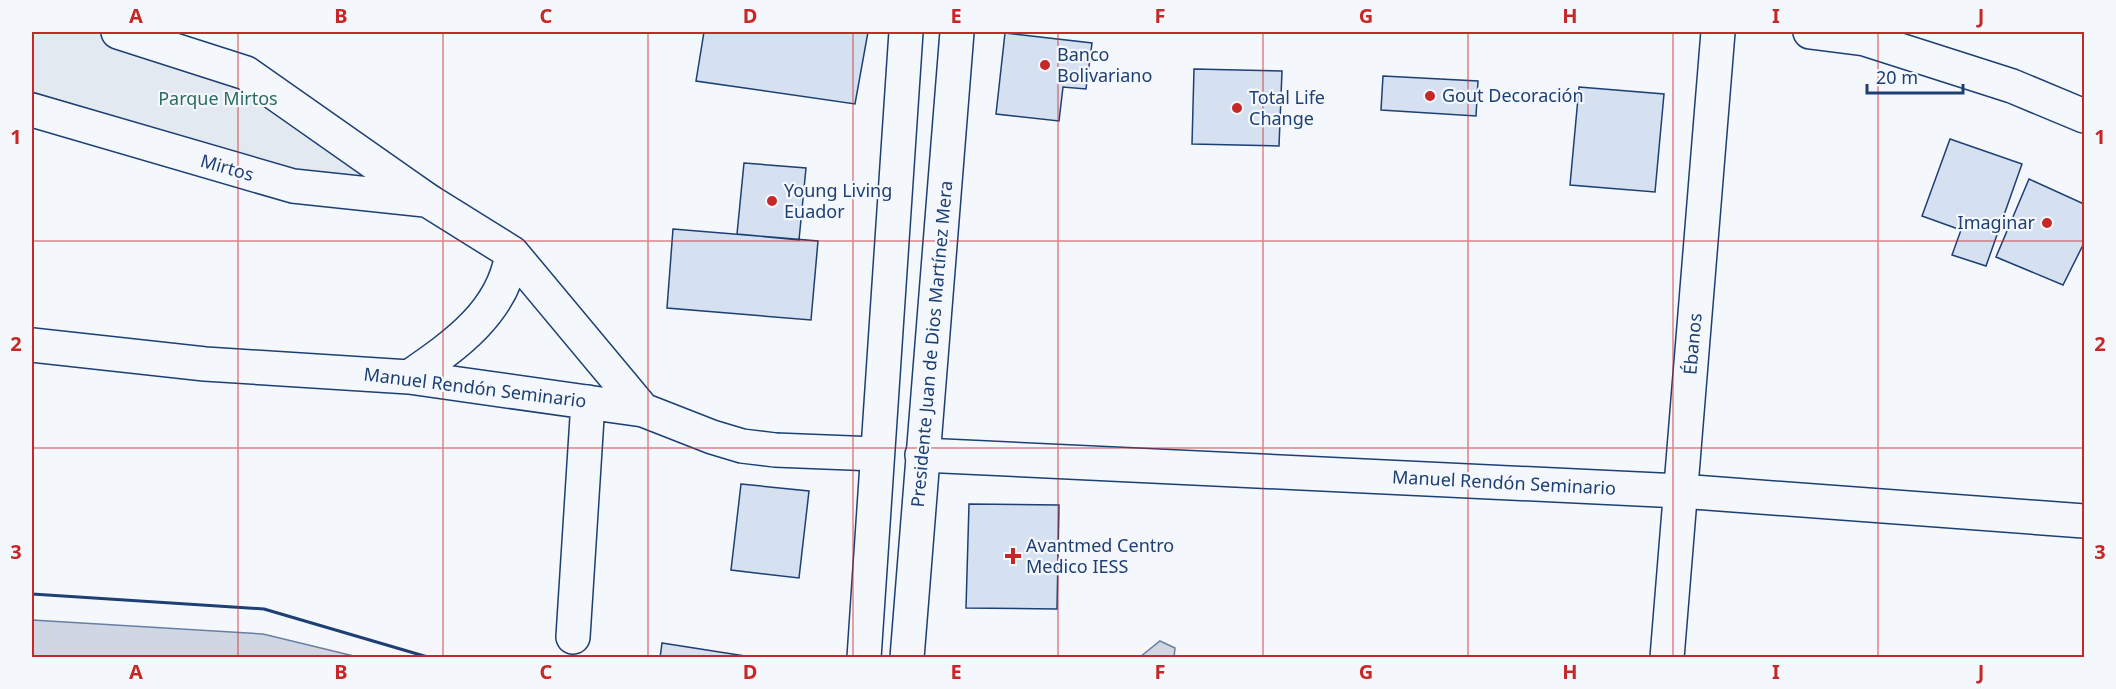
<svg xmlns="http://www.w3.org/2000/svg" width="2116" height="689" viewBox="0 0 2116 689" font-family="'Noto Sans',sans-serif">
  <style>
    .green { fill: #e3e9f0; stroke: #687fa3; stroke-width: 1.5 }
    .water { fill: #cfd7e4; stroke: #687fa3; stroke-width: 1.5 }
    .building { fill: #d5e0f0; stroke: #1d3f73; stroke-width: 1.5 }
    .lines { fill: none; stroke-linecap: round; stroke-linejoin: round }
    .minor-casing { stroke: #1d3f73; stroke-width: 36 }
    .major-casing { stroke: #1d3f73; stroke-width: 36 }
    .minor { stroke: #f4f7fb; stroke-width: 33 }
    .major { stroke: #f4f7fb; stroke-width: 33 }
    .wall { stroke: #1d3f73; stroke-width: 3 }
    .grid { fill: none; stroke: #c62828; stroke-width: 1.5; stroke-opacity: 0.55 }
    .poi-dot { fill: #c62828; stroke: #f4f7fb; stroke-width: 2 }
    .labels { text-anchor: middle; stroke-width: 4.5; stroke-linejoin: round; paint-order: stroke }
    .poi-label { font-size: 18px; fill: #1d3f73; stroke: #f4f7fb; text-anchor: start }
    .park-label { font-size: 18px; fill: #2c6c60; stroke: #f4f7fb }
    .street-label { font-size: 18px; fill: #1d3f73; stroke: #f4f7fb }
    .neatline { fill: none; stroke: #c62828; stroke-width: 2 }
    .grid-label { font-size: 20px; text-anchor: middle; font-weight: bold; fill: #c62828 }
  </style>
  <rect width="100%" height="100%" fill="#f4f7fb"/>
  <path class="green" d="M32,32h119l90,25 198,130 -86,1 -321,-96z"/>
  <path class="water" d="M32,620l231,14 95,23h-326z
    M1160,641l15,7 -1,9h-34z"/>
  <path class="building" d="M704,32h164l-13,72 -159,-23z
    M1005,33l87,10 -6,46 -23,-2 -4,34 -63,-7z
    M1194,69l88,2 -3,75 -87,-2z
    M1383,76l95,5 -2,35 -95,-6z
    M1579,87l85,7 -9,98 -85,-7z
    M1950,139l72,25 -36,102 -34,-11 9,-25 -39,-14z
    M744,163l62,5 -7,72 -62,-6z
    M2029,179l55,25v39l-21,42 -67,-28z
    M673,229l145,12 -7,79 -144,-12z
    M741,484l68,7 -10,87 -68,-8z
    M969,504l90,1 -2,104 -91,-1z
    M662,643l96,15h-98z"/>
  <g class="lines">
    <g class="minor-casing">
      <path id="minor" d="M118,32l128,41 181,127 85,53 131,157
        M1810,32l55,7 147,47 72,30
        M32,110l261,76 132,14
        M32,345l173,19 204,13 234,33 69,27 30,9 33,4 101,4
        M409,377c45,-31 95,-65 103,-124
        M922,455l758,36 404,30
        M573,637l15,-235
        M1667,658l51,-626"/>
    </g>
    <g class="major-casing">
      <path id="major" d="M864,658l42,-626
        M907,658l50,-626"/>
    </g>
    <use href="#minor" class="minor"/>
    <use href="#major" class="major"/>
    <path class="wall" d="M32,594l232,15 167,49"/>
  </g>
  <path class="grid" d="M238,32v626M443,32v626M648,32v626M853,32v626M1058,32v626M1263,32v626M1468,32v626M1673,32v626M1878,32v626M32,241h2052M32,448h2052"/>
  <g class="poi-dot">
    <circle cx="1045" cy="65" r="6"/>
    <circle cx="1430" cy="96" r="6"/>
    <circle cx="1237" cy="108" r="6"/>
    <circle cx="772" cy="201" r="6"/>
    <circle cx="2047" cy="223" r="6"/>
    <path d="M1010 547h6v6h6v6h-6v6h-6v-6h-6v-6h6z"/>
  </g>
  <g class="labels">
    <g class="poi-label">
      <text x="1057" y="61">Banco<tspan x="1057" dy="21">Bolivariano</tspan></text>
      <text x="1442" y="102">Gout Decoración</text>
      <text x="1249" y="104">Total Life<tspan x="1249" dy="21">Change</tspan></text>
      <text x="784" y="197">Young Living<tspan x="784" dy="21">Euador</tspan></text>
      <text x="2035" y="229" text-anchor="end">Imaginar</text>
      <text x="1026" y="552">Avantmed Centro<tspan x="1026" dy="21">Medico IESS</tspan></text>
    </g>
    <g class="park-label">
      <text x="218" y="105">Parque Mirtos</text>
    </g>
    <g class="street-label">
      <text transform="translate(227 168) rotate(16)" y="6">Mirtos</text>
      <text transform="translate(932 344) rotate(-85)" y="6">Presidente Juan de Dios Martínez Mera</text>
      <text transform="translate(1693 344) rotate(-85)" y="6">Ébanos</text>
      <text transform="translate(475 388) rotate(7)" y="6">Manuel Rendón Seminario</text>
      <text transform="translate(1504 483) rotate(3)" y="6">Manuel Rendón Seminario</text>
    </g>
  </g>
  <rect width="2116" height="689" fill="none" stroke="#f4f7fb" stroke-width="66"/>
  <path d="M1867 84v9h96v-9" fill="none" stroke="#1d3f73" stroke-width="3"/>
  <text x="1876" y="84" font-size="18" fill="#1d3f73" stroke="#f4f7fb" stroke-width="4.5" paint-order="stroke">20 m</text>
  <rect x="33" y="33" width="2050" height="623" class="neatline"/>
  <g class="grid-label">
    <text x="136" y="23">A</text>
    <text x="341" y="23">B</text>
    <text x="546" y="23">C</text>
    <text x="750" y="23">D</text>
    <text x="956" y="23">E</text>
    <text x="1160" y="23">F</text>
    <text x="1366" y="23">G</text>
    <text x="1570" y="23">H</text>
    <text x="1776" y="23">I</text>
    <text x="1981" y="23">J</text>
    <text x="16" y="144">1</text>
    <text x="2100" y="144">1</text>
    <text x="16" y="351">2</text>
    <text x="2100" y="351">2</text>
    <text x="16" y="559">3</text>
    <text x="2100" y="559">3</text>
    <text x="136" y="679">A</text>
    <text x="341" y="679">B</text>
    <text x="546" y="679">C</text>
    <text x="750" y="679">D</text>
    <text x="956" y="679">E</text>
    <text x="1160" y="679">F</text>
    <text x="1366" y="679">G</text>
    <text x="1570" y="679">H</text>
    <text x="1776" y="679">I</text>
    <text x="1981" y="679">J</text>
  </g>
</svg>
